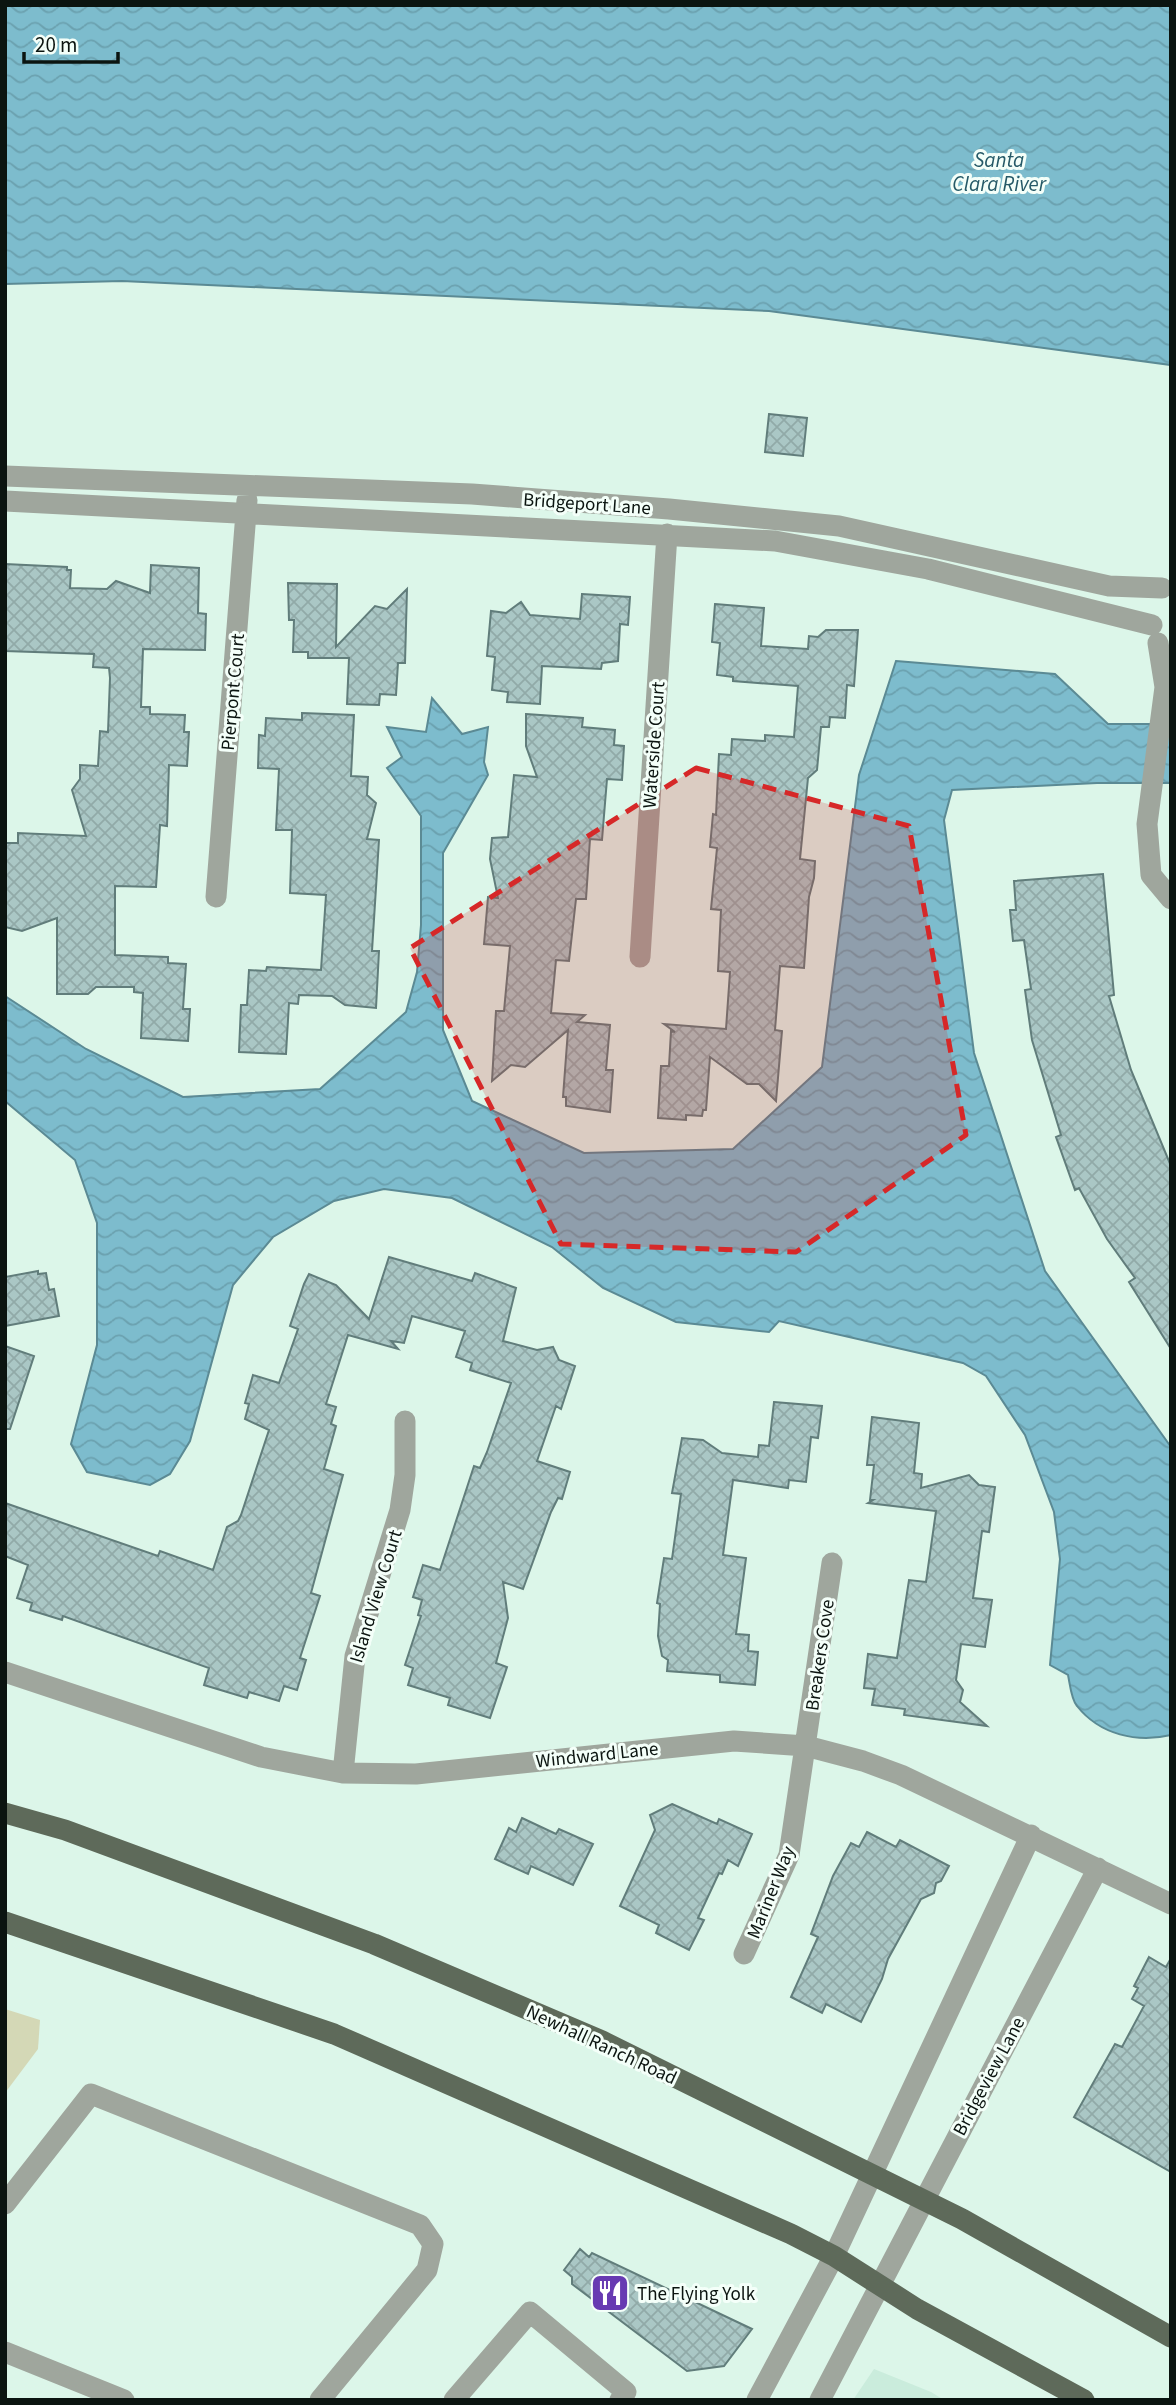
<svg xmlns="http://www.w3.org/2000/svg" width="1176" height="2405" viewBox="0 0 1176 2405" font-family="'Source Sans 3',sans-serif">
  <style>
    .built { fill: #caecdc }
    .park { fill: #d4d8b6 }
    .water { fill: url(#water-waves); stroke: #5b8a94; stroke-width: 2 }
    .building { fill: url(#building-cross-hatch); stroke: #617d7b; stroke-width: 2 }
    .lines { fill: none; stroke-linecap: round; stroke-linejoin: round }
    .minor { stroke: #9fa69d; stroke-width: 21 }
    .major { stroke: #5e6a5a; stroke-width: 21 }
    .marked { fill: #d62828; fill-opacity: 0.2; stroke: #d62828; stroke-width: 5; stroke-dasharray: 14 9; stroke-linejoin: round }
    .labels { text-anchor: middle; stroke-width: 6; stroke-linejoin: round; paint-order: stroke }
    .street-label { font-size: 19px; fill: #0b1410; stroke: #f4fff9 }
    .poi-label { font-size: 19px; fill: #0b1410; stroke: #f4fff9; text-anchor: start }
    .water-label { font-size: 21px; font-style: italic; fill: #255967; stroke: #f4fff9 }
  </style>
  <defs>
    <pattern id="water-waves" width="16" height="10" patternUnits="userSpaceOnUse" patternTransform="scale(1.75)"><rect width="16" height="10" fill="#7dbccd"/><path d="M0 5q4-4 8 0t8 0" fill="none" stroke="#6ba1af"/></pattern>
    <pattern id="building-cross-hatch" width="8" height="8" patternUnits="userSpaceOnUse" patternTransform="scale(1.75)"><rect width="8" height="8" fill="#aac7c5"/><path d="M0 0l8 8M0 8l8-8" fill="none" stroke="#91aaa8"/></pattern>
  </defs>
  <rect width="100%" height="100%" fill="#dcf6e9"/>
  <path class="built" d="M874,2369l57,23 13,8h-91z"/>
  <path class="park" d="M5,2009l35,11 -2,29 -33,44z"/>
  <path class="water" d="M5,5h1166v360l-402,-54 -647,-30 -117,3z
    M896,661l159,13 53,50h63v59h-74l-145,7 -8,30 30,233 71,218 126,176v288c-34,8 -71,0 -94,-29 -6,-7 -7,-22 -9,-31l-18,-10 10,-106 -6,-47 -29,-77 -39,-59 -23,-13 -184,-42 -10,11 -93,-10 -73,-34 -51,-41 -100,-49 -68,-9 -50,12 -61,36 -40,48 -43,156 -20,33 -20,11 -63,-13 -16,-28 26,-99v-122l-22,-63 -70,-59v-105l81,53 97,48 137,-8 86,-77 11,-40 4,-47v-109l-34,-48 15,-11 -15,-30 39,5 6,-34 30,36 26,-7 -4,35 4,13 -45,78v177l29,71 112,52 149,-4 89,-82 37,-292z"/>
  <path class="building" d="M769,414l38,4 -4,38 -38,-4z
    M5,564l62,3v3h4l-1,18 37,1 9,-8 34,12 1,-28 48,3 -1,45 8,1 -1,36 -62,-1 -2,58h9v7l35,1 -1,17h5l-2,34 -18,-1 -2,61 -7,-1 -4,62 -41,-1v69l53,2v6l18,1 -3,45h7l-2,32 -47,-3 2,-45 -9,-1v-5h-38l-8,7h-31v-76l-35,13 -17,-4v-84h13v-10l68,3 -14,-46 8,-11v-14l18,1 2,-35 8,1 2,-54 -1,-10 -16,-1 1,-13 -89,-3z
    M288,583l49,1 -1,63 39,-41 12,3 20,-20 -2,74h-7l-2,32 -16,-1 -1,11 -32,-1 2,-46h-41v-6h-15l1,-32h-5z
    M582,594l48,3 -2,28 -8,-1 -2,37 -16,2 -1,6 -59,-3 -2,38 -33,-2 1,-10 -16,-2 3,-33 -8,-1 4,-45 15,2 15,-11 9,13 50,4z
    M715,604l49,4 -3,38 47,3 1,-13 9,1 8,-7h32l-4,56 -7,-1 -2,33 -15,-1 -1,10h-8l-4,43 -9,8 -8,81 15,2 -1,17 -5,19 -5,71 -24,-2 -5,64 7,1 -6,70 -17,-17h-12l-37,-27 -4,53h-3l-1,6 -16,-1v5l-28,-2 3,-52h8l2,-35 4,1 -11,-8 62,5 4,-57 -12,-1 3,-61 -10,-1 6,-61 -7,-1 3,-33 3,1 3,-61 12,1 1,-16 33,2v-6l29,2 4,-51 -65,-5v-4l-16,-2 3,-32 -8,-1z
    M302,713l52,2 -3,61 17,1 -1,18 9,8 -9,36 12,1 -7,111h7l-3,57 -31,-3 -13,-9 -33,-1 -1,9 -9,-1 -3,51 -47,-2 2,-47h6l2,-35 17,1 1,-4 54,3 5,-75 -36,-2 2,-63h-16l3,-61 -21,-1 1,-33 6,1 1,-18 36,2z
    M526,714l57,4 -1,9 33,3 -1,15 10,1 -2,34 -15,-1 -5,61 -12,-1 -4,60h-10l-7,62 -13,-1 -5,53 34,2 -8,7 33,3 -4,45h7l-3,42 -44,-6v-9h-3l5,-67 -43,37 -14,-2 -19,16 4,-70h8l6,-65 -26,-2 4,-47 10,1 -8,-39 2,-21 16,-1 6,-62 23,2 -11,-31z
    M1103,874l11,121 -5,1 22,74 40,96v183l-42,-67 6,-4 -28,-39 -28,-51 -4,2 -19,-53 5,-2 -29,-95 -7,-50 6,-1 -7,-49 -11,1 -3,-31h6l-2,-29z
    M389,1257l83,24 3,-8 41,15 -13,53 34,9 16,-3 6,13 16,6 -14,43 -5,-3 -19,55 33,11 -8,27 -4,-1 -7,14 -28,77 -20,-7 5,36 -12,45 11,4 -17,51 -42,-13 2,-7 -42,-13 5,-17 -8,-3 16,-49 -3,-1 4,-15 -9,-3 10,-32 17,5 34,-104 6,2 7,-16 24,-69 -41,-13 2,-7 -16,-6 9,-26 -53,-15 -8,27 -13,-2 7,8 -50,-14 -22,69 10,3 -5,17 5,2 -12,43 19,6 -32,118 9,3 -20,62 6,2 -9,30 -13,-4 -5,15 -30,-9 -2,6 -43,-13 5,-17 -146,-52 -1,4 -32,-10 2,-7 -15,-5 11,-33 -23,-9v-53l153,53 2,-5 53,19 14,-43 11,-6 3,-6 28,-85 -24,-11 4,-15 -4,-1 8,-28 26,8 19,-54 -8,-3 14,-42 5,-10 27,11 33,34z
    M38,1271v3l8,-1 3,17 5,-1 5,27 -54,10v-49z
    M5,1346l29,10 -24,73h-5z
    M774,1402l48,4 -4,32 -7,-1 -5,45 -17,-2 -1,8 -55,-8 -10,75 23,3 -10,76 13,1 -1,16 10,1 -3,33 -35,-3v-7l-53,-4 1,-11 -6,-4 -4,-20 2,-32 -3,-1 7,-45 8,1 9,-65 -9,-1 10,-55 21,2 19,13 36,4 1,-12 10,1z
    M872,1417l47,6 -5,50 8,1 -1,14 48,-13 10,10 16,2 -6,45 -7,-1 -9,67 19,2 -7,47 -24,-3 -5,36 7,10 -3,12 27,24 -83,-11 1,-6 -33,-4 3,-16 -11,-1 4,-34 29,4 12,-78 17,2 10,-71 -68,-8 5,-3h-3l4,-35h-7z
    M672,1804l45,20 2,-5 33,15 -14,32 -10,-6 -6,14 -3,-1 -21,45 6,2 -15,30 -33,-17 3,-8 -39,-19 35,-76 -5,-15z
    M522,1818l34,16 3,-5 34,15 -20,41 -42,-19 -3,8 -33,-15 14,-31 7,4z
    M867,1832l29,15 4,-7 49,26 -8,15 -5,2 -2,10 -13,6 -33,60 -6,20 -21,43 -35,-18 -4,9 -31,-16 27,-60 -7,-3 22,-58 18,-33 8,4z
    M1149,1957l17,10 5,-9v214l-97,-55 41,-73 7,3 22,-41 -12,-7 6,-11 -4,-2z
    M580,2249l9,8 3,-4 160,76 -28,37 -37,5 -115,-87v-7l-8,-7z"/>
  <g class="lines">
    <path class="minor" d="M5,476l467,18 197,15 170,17 270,60 53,2
      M5,501l770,40 153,28 224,56
      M1158,643l7,44 -18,137 4,51 20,24
      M216,897l31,-397
      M640,957l27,-423
      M5,1672l256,85 82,16 73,1 318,-33 72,5 57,15 38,14 270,129
      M343,1773l12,-117 45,-146 5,-35v-54
      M744,1954l45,-99 43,-292
      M5,2204l86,-110 329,131 13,19 -6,26 -107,130
      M5,2352l119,48
      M454,2400l76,-88 96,80 -6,8
      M757,2400l77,-144 197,-421
      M820,2400l278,-532"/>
    <path class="major" d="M5,1813l60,17 309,114 228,97 360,178 209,118
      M5,1922l329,112 457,200 43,22 83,53 167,91"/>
  </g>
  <path class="marked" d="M696,768l213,58 57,309 -170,117 -235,-8 -151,-296z"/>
  <defs>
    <g id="restaurant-square" transform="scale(2.0125)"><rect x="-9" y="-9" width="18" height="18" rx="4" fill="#673ab2" stroke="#f4fff9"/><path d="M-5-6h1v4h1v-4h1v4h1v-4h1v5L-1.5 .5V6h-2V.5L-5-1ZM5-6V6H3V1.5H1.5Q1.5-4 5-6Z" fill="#fff"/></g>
  </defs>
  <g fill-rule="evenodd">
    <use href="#restaurant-square" x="610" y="2293"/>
  </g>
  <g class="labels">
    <g class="street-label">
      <text transform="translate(587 503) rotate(4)" y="7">Bridgeport Lane</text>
      <text transform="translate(232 692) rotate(-85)" y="7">Pierpont Court</text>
      <text transform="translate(653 745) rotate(-86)" y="7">Waterside Court</text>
      <text transform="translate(375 1596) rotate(-73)" y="7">Island View Court</text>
      <text transform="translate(819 1655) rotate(-82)" y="7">Breakers Cove</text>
      <text transform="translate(597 1754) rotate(-6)" y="7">Windward Lane</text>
      <text transform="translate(770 1892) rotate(-68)" y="7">Mariner Way</text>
      <text transform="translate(602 2044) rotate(25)" y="7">Newhall Ranch Road</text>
      <text transform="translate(988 2076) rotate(-62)" y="7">Bridgeview Lane</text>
    </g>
    <g class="poi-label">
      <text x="637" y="2300">The Flying Yolk</text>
    </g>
    <g class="water-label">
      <text x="999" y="167">Santa<tspan x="999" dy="24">Clara River</tspan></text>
    </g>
  </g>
  <rect width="1176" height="2405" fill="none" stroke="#0b1410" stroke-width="14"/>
  <path d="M24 52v10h94v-10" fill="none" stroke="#0b1410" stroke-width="3.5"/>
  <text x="35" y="52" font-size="21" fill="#0b1410" stroke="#f4fff9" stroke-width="5" paint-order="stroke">20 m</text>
</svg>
